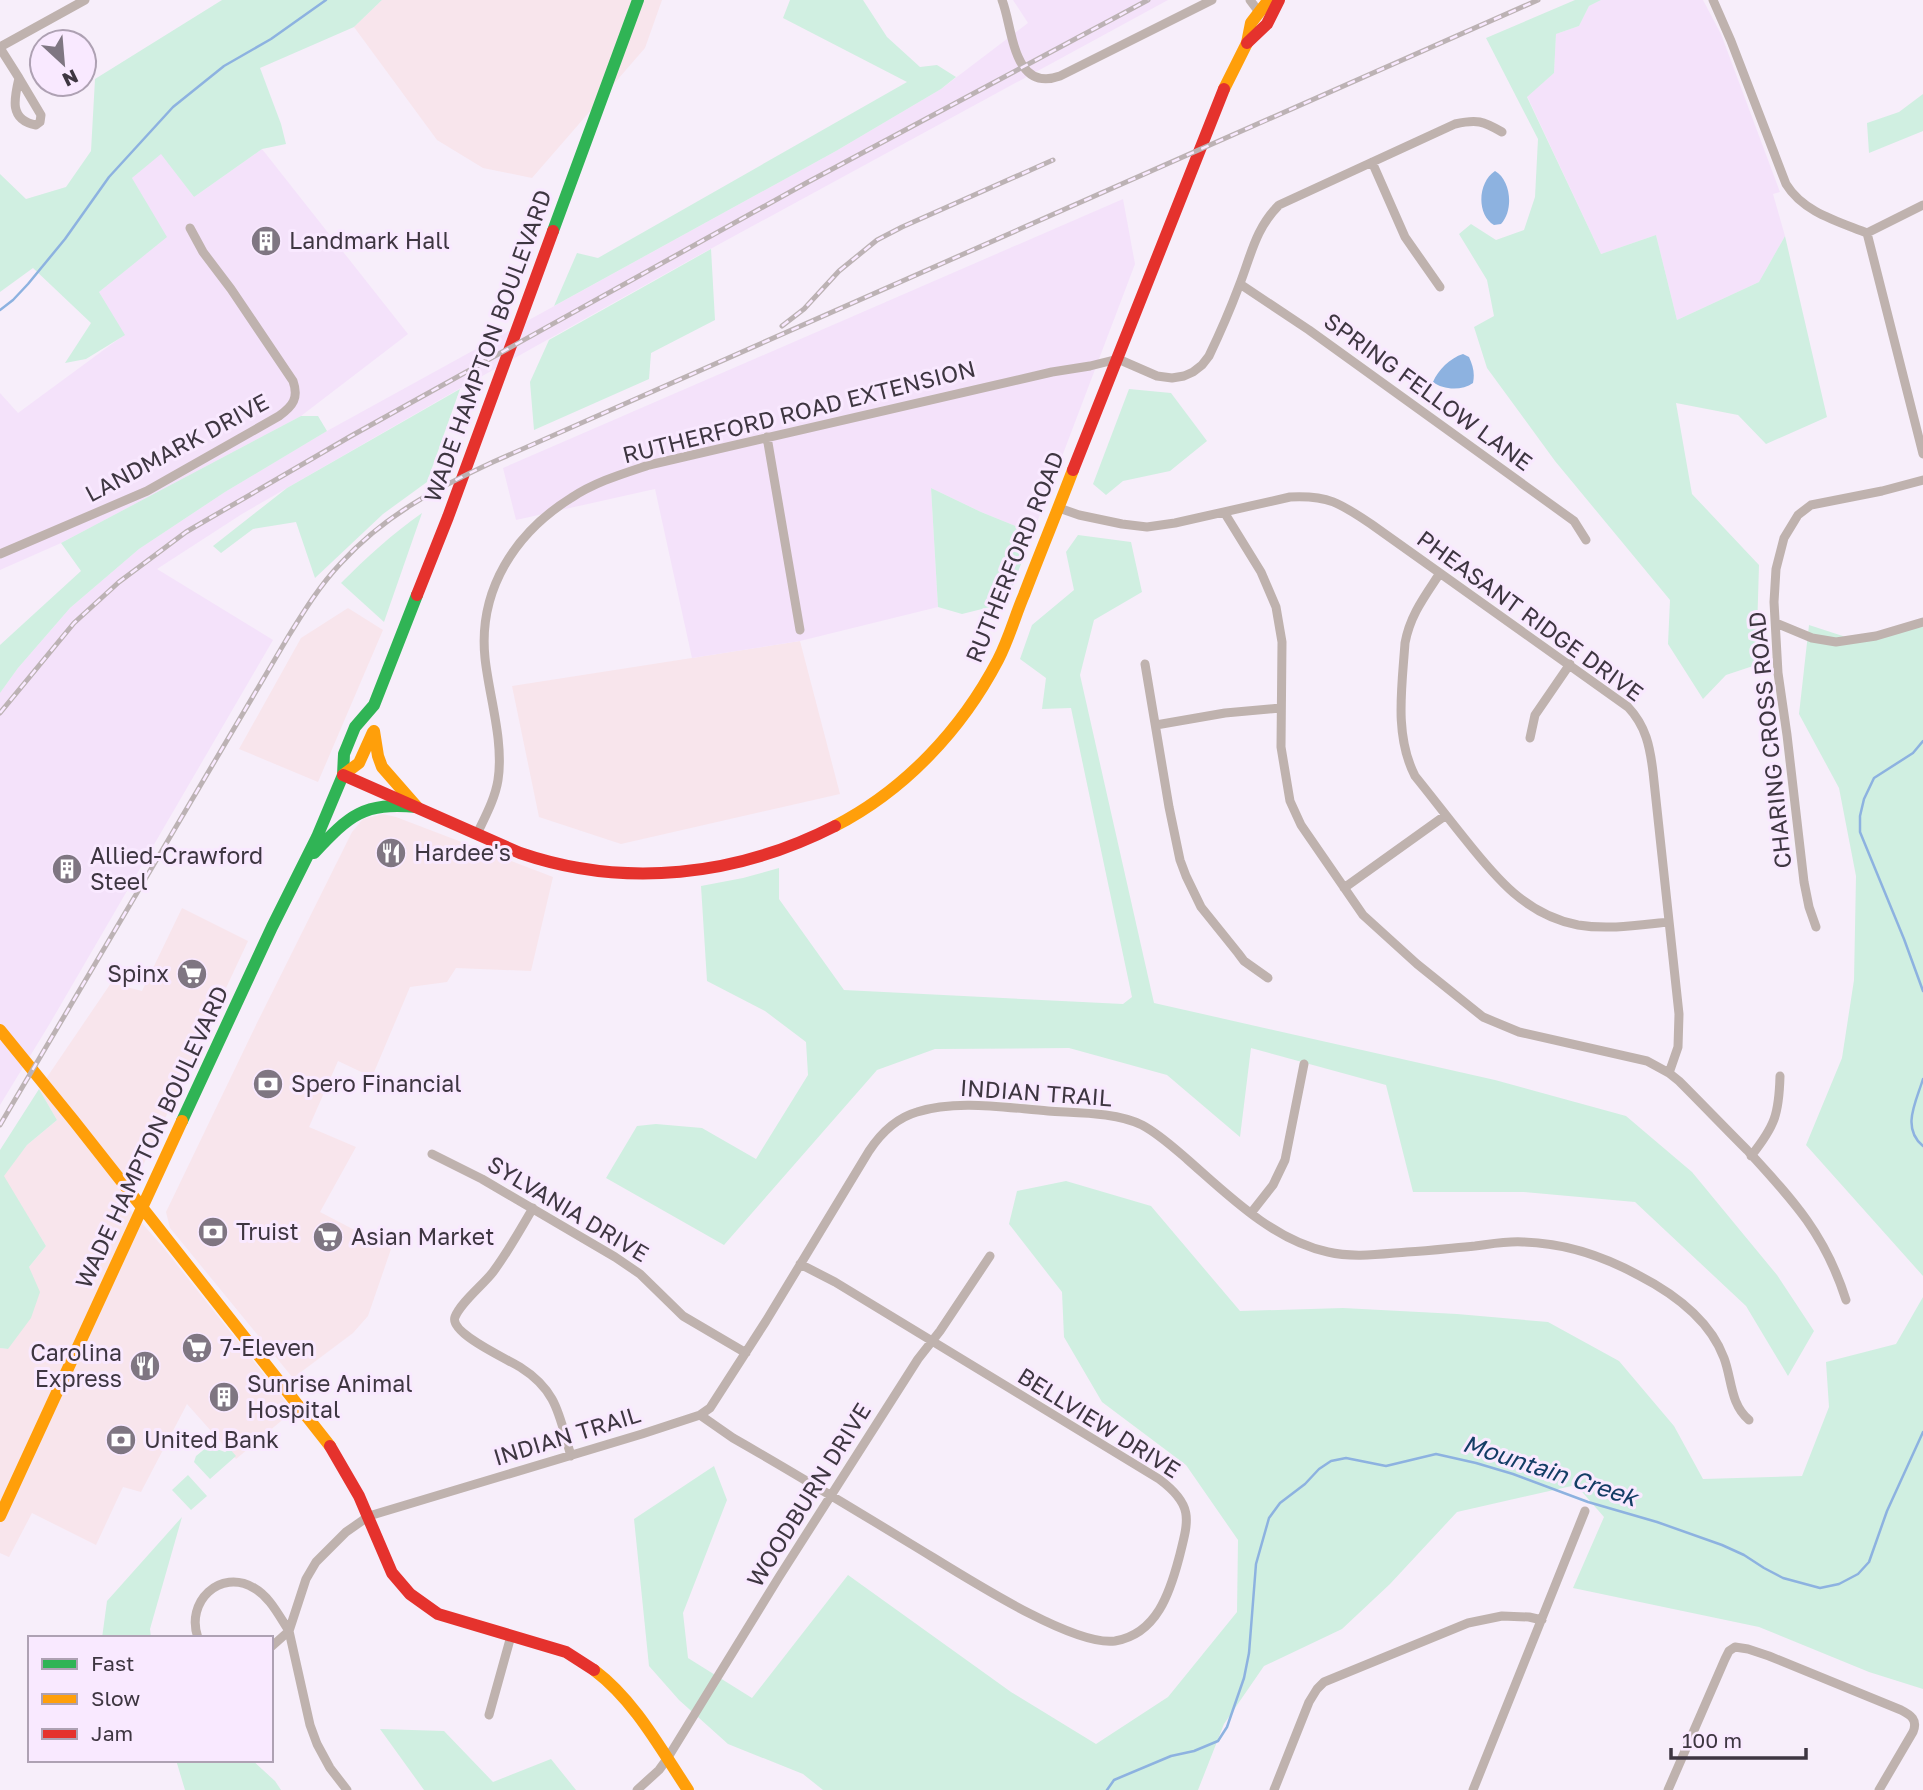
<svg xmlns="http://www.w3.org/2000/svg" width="1923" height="1790" viewBox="0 0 1923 1790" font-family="'Golos Text',sans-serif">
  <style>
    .commercial { fill: #f8e5ec }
    .built { fill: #f4e2fa }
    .green { fill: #d0efe1 }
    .water { fill: #8db2e0 }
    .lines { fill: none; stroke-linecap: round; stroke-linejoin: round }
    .stream { stroke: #8db2e0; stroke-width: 2.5 }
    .street { stroke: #bfb2ae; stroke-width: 9 }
    .fast { stroke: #30b455; stroke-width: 12 }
    .slow { stroke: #ff9f0a; stroke-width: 12 }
    .jam { stroke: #e5322d; stroke-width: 12 }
    .rail-casing { stroke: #bcb2b4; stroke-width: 5 }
    .rail { stroke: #f9e9ff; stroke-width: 2.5; stroke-dasharray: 8; stroke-linecap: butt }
    .labels { text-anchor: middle; stroke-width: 6; stroke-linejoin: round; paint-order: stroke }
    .poi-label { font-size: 23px; fill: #3e3641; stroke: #f9e9ff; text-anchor: start }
    .street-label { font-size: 23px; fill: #3e3641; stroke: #f9e9ff }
    .water-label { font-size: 24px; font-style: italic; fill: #133d65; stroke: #f9e9ff }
  </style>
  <rect width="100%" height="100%" fill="#f7eefa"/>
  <path class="commercial" d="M382,0h280l-17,48 -113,130 -49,-10 -46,-28 -83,-113z
    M348,608l35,22 -65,152 -79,-33 62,-111z
    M800,641l40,153 -219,50 -82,-27 -27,-131z
    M383,814l13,3 157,60 -22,94 -75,-3 -9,14 -37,5 -38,90 -34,-16 -29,66 47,20 -36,65 71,37 -23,67 -15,17 -60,45 -123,-150 -4,-16 90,-187 96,-193 11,-13z
    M182,908l66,33 -123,263 38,43 130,164 -57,48 -49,-55 -46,88 -18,-5 -27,58 -64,-32 -23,44 -9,-4v-205l8,1 21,-82 17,-21 -43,-70 24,-31 30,-25 -18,-31 72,-106 31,8z"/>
  <path class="built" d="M1013,0h155l-476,259 -242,135 -208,120 -85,55 116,71 -224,385 -49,80v-412l18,-25 52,-60 69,-59 86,-57 102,-61 509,-280 105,-62 87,-66z
    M1601,0h102l18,34 59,158 -7,2 12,42 -26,46 -82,38 -21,-85 -55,19 -74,-158 27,-23 2,-39 23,-8 10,-20z
    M262,149l146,185 -107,82 -240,127 -61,27v-177l18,20 106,-78 -25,-43 67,-55 -34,-59 29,-25 33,44z
    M1123,199l12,65 -102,269 -52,-21 -50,-24 7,119 -138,34 -108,17 -37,-169 -139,31 -13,-52z"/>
  <path class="green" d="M222,0h160l-28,27 -94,41 21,56 5,20 -24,5 -68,48 -33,-43 -29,24 35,59 -68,55 26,43 -39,24 -21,4 26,-40 -58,-55 -33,24v-118l26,25 40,-12 25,-36 4,-72z
    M790,0h73l24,37 33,30 17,-2 19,12 -15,12 -105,62 -282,155 23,-53 21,5 309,-176 -124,-64z
    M1575,0h26l-12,6 -10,20 -23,8 -2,39 -27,24 74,157 55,-19 21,85 82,-38 26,-46 42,181 -61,27 -28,-29 -62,-12 16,91 67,71 -3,100 -30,10 -23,24 -35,-55 2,-44 -115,-139 -68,-93 -13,-41 20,-11 -7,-36 -28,-46 12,-10 25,16 28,-10 11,-33 3,-58 -52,-101z
    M1923,94v37l-54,22 -2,-30 32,-11z
    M711,249l4,71 -64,33 -2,26 -115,51 -4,-48 19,-42z
    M460,389l-33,93 -44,32 -68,64 -19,-56 -43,7 -32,24 -8,-7 74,-58z
    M1129,389l42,4 36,48 -37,30 -47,10 -17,14 -13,-11z
    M301,416h17l9,15 -102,61 -86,57 -69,59 -52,60 -18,25v-48l81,-74 -20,-28z
    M931,488l50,24 52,21 -27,70 -44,11 -24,-7z
    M422,513l-38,109 -43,-39c26,-26 51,-49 81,-70z
    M1078,535l53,7 11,50 -48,28 -14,55 74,328 341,77 131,36 66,56 85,103 37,56 -26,45 -42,-70 -111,-104 -111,-10h-111l-27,-107 -135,-37 -11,89 -73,-62 -98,-27 -134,1 -58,21 -153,175 -118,-67 31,-52 19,-2 46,4 54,31 52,-84 -2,-33 -41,-31 -58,-30 -6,-95 42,-8 36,-10v31l65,91 279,14 9,-7 -61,-289 -29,1 4,-31 -26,-19 12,-34 42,-35 -8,-38z
    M1809,625l43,14 71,-12v649l-117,-131 36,-87 12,-78 2,-104 -17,-88 -40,-74z
    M39,1089l18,31 -30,25 -23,31 42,70 -17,21 11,25 -9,26 -23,31 -8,-1v-198z
    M1066,1181l85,25 89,105 103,-3 114,6 91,8 71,39 55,65 29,53 99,-3 27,-69 -3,-45 70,-18 27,-47v392l-54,-17 -110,-45 -186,-39 31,-71 -28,-32 -119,27 -67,72 -48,45 -78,37 -40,58 -26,66h-375l-20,-16 -75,-30 -49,-44 -30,-34 -15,-147 80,-53 13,34 -44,113 5,45 64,40 96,-123 163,117 85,52 72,-47 69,-85 1,-72 -52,-75 -84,-63 -38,-65 -2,-45 -53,-68 8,-33z
    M212,1443l5,6 8,3 5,-3 6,7 -26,23 -16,-17 2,-6z
    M188,1475l19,21 -16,14 -19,-20z
    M182,1517l-32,112 1,9h-49l5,-37z
    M380,1729l64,2 49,51 58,-23 25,31h-152z
    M176,1760h76l23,21 6,9h-96z"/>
  <path class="water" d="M1495,171c16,9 19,39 6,53l-7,1c-18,-11 -16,-43 1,-54z
    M1463,354l6,3c4,9 6,16 4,26 -11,8 -30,7 -40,-1 5,-12 17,-24 30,-28z"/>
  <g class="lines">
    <path class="stream" d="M0,310l13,-10 15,-16 37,-45 44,-62 64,-70 51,-41 47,-27 55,-39
      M1923,741l-10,12 -39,25 -10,21 -4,17v16l44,107 19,52
      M1923,1079c-7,23 -22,49 0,67
      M1107,1790l7,-10 57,-24 23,-5 24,-10 9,-14 17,-49 5,-25 7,-89 13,-46 11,-15 25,-19 14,-15 12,-8 15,-3 40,8 50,-12 40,9 37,11 75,28 69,20 65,23 22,10 20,13 19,10 37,10 19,-4 19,-10 11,-12 18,-51 36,-79"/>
    <path class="street" d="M1002,0c11,27 10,93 58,76l152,-76
      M1250,0l9,12
      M1713,0l18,41 55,143c17,28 51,37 81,49
      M0,47l85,-47
      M0,48l19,30
      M19,78l22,37 -1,7 -4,3c-27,-5 -22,-26 -17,-47z
      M1372,162l33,75 35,50
      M1867,233l56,221
      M1867,233l56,-28
      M1240,284l69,46 265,191 12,19
      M767,437l33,193
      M1059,508l20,7 43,9 25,3 28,-4 115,-26c38,-2 50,6 81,27l257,183c18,19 22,40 25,65l26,242 -1,33 -9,26
      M1224,512l37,60 15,35 6,35 -1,105 9,54 11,24 62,90 54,49 66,53 36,15 128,29 22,12 10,8c23,23 45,46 68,69 46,50 78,84 99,150
      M0,554l147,-63 132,-75c14,-10 20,-18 14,-35l-62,-92 -28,-37 -13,-24
      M1440,573c-15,23 -30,42 -35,70 -3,44 -11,92 10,133 17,21 33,42 50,63 31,39 61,76 113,86 30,5 61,0 91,-3
      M1776,623l36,15 24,4 40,-6 47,-14
      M1145,664l24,143 11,53 6,16 15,31 37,46 6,8 24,17
      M1156,725l69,-12 55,-5
      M1530,738l5,-23 35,-51
      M477,834c8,-17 18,-35 21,-54 6,-39 -9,-84 -13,-122 -7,-68 30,-125 86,-160 24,-16 51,-24 78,-33l403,-93 38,-6 28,-7 39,17 15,2 12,-2 9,-4 9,-7 7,-9c11,-23 21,-46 30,-70 12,-30 16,-57 40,-81l176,-81c22,-5 28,-3 47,8
      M1344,888l102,-73
      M1816,927l-7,-20 -5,-25 -17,-147 -9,-62 -4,-71 2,-33 8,-31 14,-23 13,-10 71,-14 41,-11
      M432,1154l50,25 133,78 25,17 43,42 63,37
      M1751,1156c24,-30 28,-42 29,-80
      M533,1208c-13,22 -25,44 -40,64 -10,13 -32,30 -38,45 -6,16 52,42 65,50 38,24 39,49 51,89
      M1251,1213l22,-28 12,-25 19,-96
      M700,1415l33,23c60,34 119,70 178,106 42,25 159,103 204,97 42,-7 55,-49 64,-83 10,-39 15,-53 -20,-79l-324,-197 -35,-18
      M198,1638c-13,-36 22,-70 56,-50 16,9 25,28 35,43l-18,16
      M489,1715l22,-79
      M347,1790l-17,-22 -13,-24 -7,-19 -21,-94 17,-52 10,-17 30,-30 23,-16 273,-82 58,-19 10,-7 56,-87 103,-170c12,-18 27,-33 48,-39 39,-13 91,-4 131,-1 29,2 68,1 94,14 17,9 32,23 46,35 41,36 85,80 140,92 25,6 53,2 79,0 23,-1 45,-4 68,-6 16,-2 32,-5 48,-4 40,1 80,14 115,33 35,18 72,45 86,83 8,21 6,46 25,62
      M637,1790l22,-20 8,-11 112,-182 139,-218 22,-28 50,-75
      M1274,1790l35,-88 8,-13 7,-7 144,-59 34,-7 27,1 13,3
      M1473,1790l112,-279
      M1668,1790l57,-131 4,-8 6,-4 13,2 21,7 132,54c10,5 17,10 12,22l-34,58"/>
    <path class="fast" d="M553,231l85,-231
      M314,853c36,-38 49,-51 103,-46
      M182,1121l90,-194 45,-90 26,-62 1,-21 11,-27 19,-22 43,-110"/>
    <path class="slow" d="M1224,89l23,-46 4,-20 16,-21 11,-2
      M374,731l4,25 4,11 35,40
      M343,775l16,-12 14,-31
      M835,826c70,-36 127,-97 163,-166 11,-21 17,-44 26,-65 16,-42 33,-83 49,-125
      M0,1030l74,91 256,325
      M0,1516l182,-395
      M594,1670c41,31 66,78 94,120"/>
    <path class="jam" d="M1247,43l20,-19 12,-24
      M1073,470l151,-381
      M417,595l31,-78 105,-286
      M343,775l177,78c105,36 217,23 315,-27
      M330,1446l29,50 33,77 18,21 28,20 128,38 28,18"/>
    <g class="rail-casing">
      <path id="rail" d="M782,326l22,-17 35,-38 38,-31 25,-13 151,-67
        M0,713l74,-90 45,-41 67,-50 165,-96 457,-254 340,-182
        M0,1125l288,-488c16,-26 32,-52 53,-74 44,-48 94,-74 152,-101l1045,-462"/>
    </g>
    <use href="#rail" class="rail"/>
  </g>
  <defs>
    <g id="building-disc" transform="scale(1.575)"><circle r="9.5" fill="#7f7682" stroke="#f9e9ff"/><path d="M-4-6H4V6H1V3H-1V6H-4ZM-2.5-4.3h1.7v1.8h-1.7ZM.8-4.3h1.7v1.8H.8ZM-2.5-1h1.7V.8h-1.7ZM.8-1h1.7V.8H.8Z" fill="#fff"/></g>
    <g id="restaurant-disc" transform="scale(1.575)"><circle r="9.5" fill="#7f7682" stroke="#f9e9ff"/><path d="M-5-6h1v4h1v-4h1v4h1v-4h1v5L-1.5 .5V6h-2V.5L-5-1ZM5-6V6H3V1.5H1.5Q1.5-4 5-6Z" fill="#fff"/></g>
    <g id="supermarket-disc" transform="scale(1.575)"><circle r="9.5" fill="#7f7682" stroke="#f9e9ff"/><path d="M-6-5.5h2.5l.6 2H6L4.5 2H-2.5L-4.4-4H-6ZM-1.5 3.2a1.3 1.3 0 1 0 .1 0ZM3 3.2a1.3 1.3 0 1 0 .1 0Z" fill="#fff"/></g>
    <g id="bank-disc" transform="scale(1.575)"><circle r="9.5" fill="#7f7682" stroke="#f9e9ff"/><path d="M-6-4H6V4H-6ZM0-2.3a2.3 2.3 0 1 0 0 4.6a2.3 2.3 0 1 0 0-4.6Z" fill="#fff"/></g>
  </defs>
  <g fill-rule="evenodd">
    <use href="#building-disc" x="266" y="241"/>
    <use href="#restaurant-disc" x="391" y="853"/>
    <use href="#building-disc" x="67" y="869"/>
    <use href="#supermarket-disc" x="192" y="974"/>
    <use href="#bank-disc" x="268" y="1084"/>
    <use href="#bank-disc" x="213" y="1232"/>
    <use href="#supermarket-disc" x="328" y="1237"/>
    <use href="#supermarket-disc" x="197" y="1348"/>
    <use href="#restaurant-disc" x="145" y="1366"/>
    <use href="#building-disc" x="224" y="1397"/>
    <use href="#bank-disc" x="121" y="1440"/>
  </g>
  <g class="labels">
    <g class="poi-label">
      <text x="289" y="249">Landmark Hall</text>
      <text x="414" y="861">Hardee's</text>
      <text x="90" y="864">Allied-Crawford<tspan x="90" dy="26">Steel</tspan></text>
      <text x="169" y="982" text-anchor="end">Spinx</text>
      <text x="291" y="1092">Spero Financial</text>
      <text x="236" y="1240">Truist</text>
      <text x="351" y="1245">Asian Market</text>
      <text x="220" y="1356">7-Eleven</text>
      <text x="122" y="1361" text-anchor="end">Carolina<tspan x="122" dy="26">Express</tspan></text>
      <text x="247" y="1392">Sunrise Animal<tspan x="247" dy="26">Hospital</tspan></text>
      <text x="144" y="1448">United Bank</text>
    </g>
    <g class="street-label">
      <text transform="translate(488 346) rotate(-70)" y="8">WADE HAMPTON BOULEVARD</text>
      <text transform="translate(1428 392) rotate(36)" y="8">SPRING FELLOW LANE</text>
      <text transform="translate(799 412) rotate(-14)" y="8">RUTHERFORD ROAD EXTENSION</text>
      <text transform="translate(177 448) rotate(-28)" y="8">LANDMARK DRIVE</text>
      <text transform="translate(1015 557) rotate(-68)" y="8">RUTHERFORD ROAD</text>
      <text transform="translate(1530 616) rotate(36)" y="8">PHEASANT RIDGE DRIVE</text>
      <text transform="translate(1770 740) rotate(-96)" y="8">CHARING CROSS ROAD</text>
      <text transform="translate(1036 1093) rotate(4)" y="8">INDIAN TRAIL</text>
      <text transform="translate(152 1137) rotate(-65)" y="8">WADE HAMPTON BOULEVARD</text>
      <text transform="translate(568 1209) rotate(31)" y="8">SYLVANIA DRIVE</text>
      <text transform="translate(1099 1423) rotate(32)" y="8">BELLVIEW DRIVE</text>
      <text transform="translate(567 1436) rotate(-17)" y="8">INDIAN TRAIL</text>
      <text transform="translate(809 1495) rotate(-58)" y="8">WOODBURN DRIVE</text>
    </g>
    <g class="water-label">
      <text transform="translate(1550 1471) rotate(18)" y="8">Mountain Creek</text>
    </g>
  </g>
  <rect x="28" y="1636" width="245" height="126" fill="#f9e9ff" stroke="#aea1b3" stroke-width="2"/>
  <rect x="42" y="1659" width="35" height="10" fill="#30b455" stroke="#aea1b3" stroke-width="2"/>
  <text x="91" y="1671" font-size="21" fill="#3e3641">Fast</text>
  <rect x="42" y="1694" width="35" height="10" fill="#ff9f0a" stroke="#aea1b3" stroke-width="2"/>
  <text x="91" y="1706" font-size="21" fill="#3e3641">Slow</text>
  <rect x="42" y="1729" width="35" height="10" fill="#e5322d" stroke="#aea1b3" stroke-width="2"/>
  <text x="91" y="1741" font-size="21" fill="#3e3641">Jam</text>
  <g transform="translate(63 63) rotate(154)"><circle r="33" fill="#f9e9ff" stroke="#aea1b3" stroke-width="2"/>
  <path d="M0-5L12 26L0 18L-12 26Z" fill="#7f7682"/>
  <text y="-10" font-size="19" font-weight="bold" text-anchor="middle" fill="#3e3641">N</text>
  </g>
  <path d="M1671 1748v10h135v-10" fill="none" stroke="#3e3641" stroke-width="3.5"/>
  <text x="1682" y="1748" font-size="21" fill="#3e3641" stroke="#f9e9ff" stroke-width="5" paint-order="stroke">100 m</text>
</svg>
